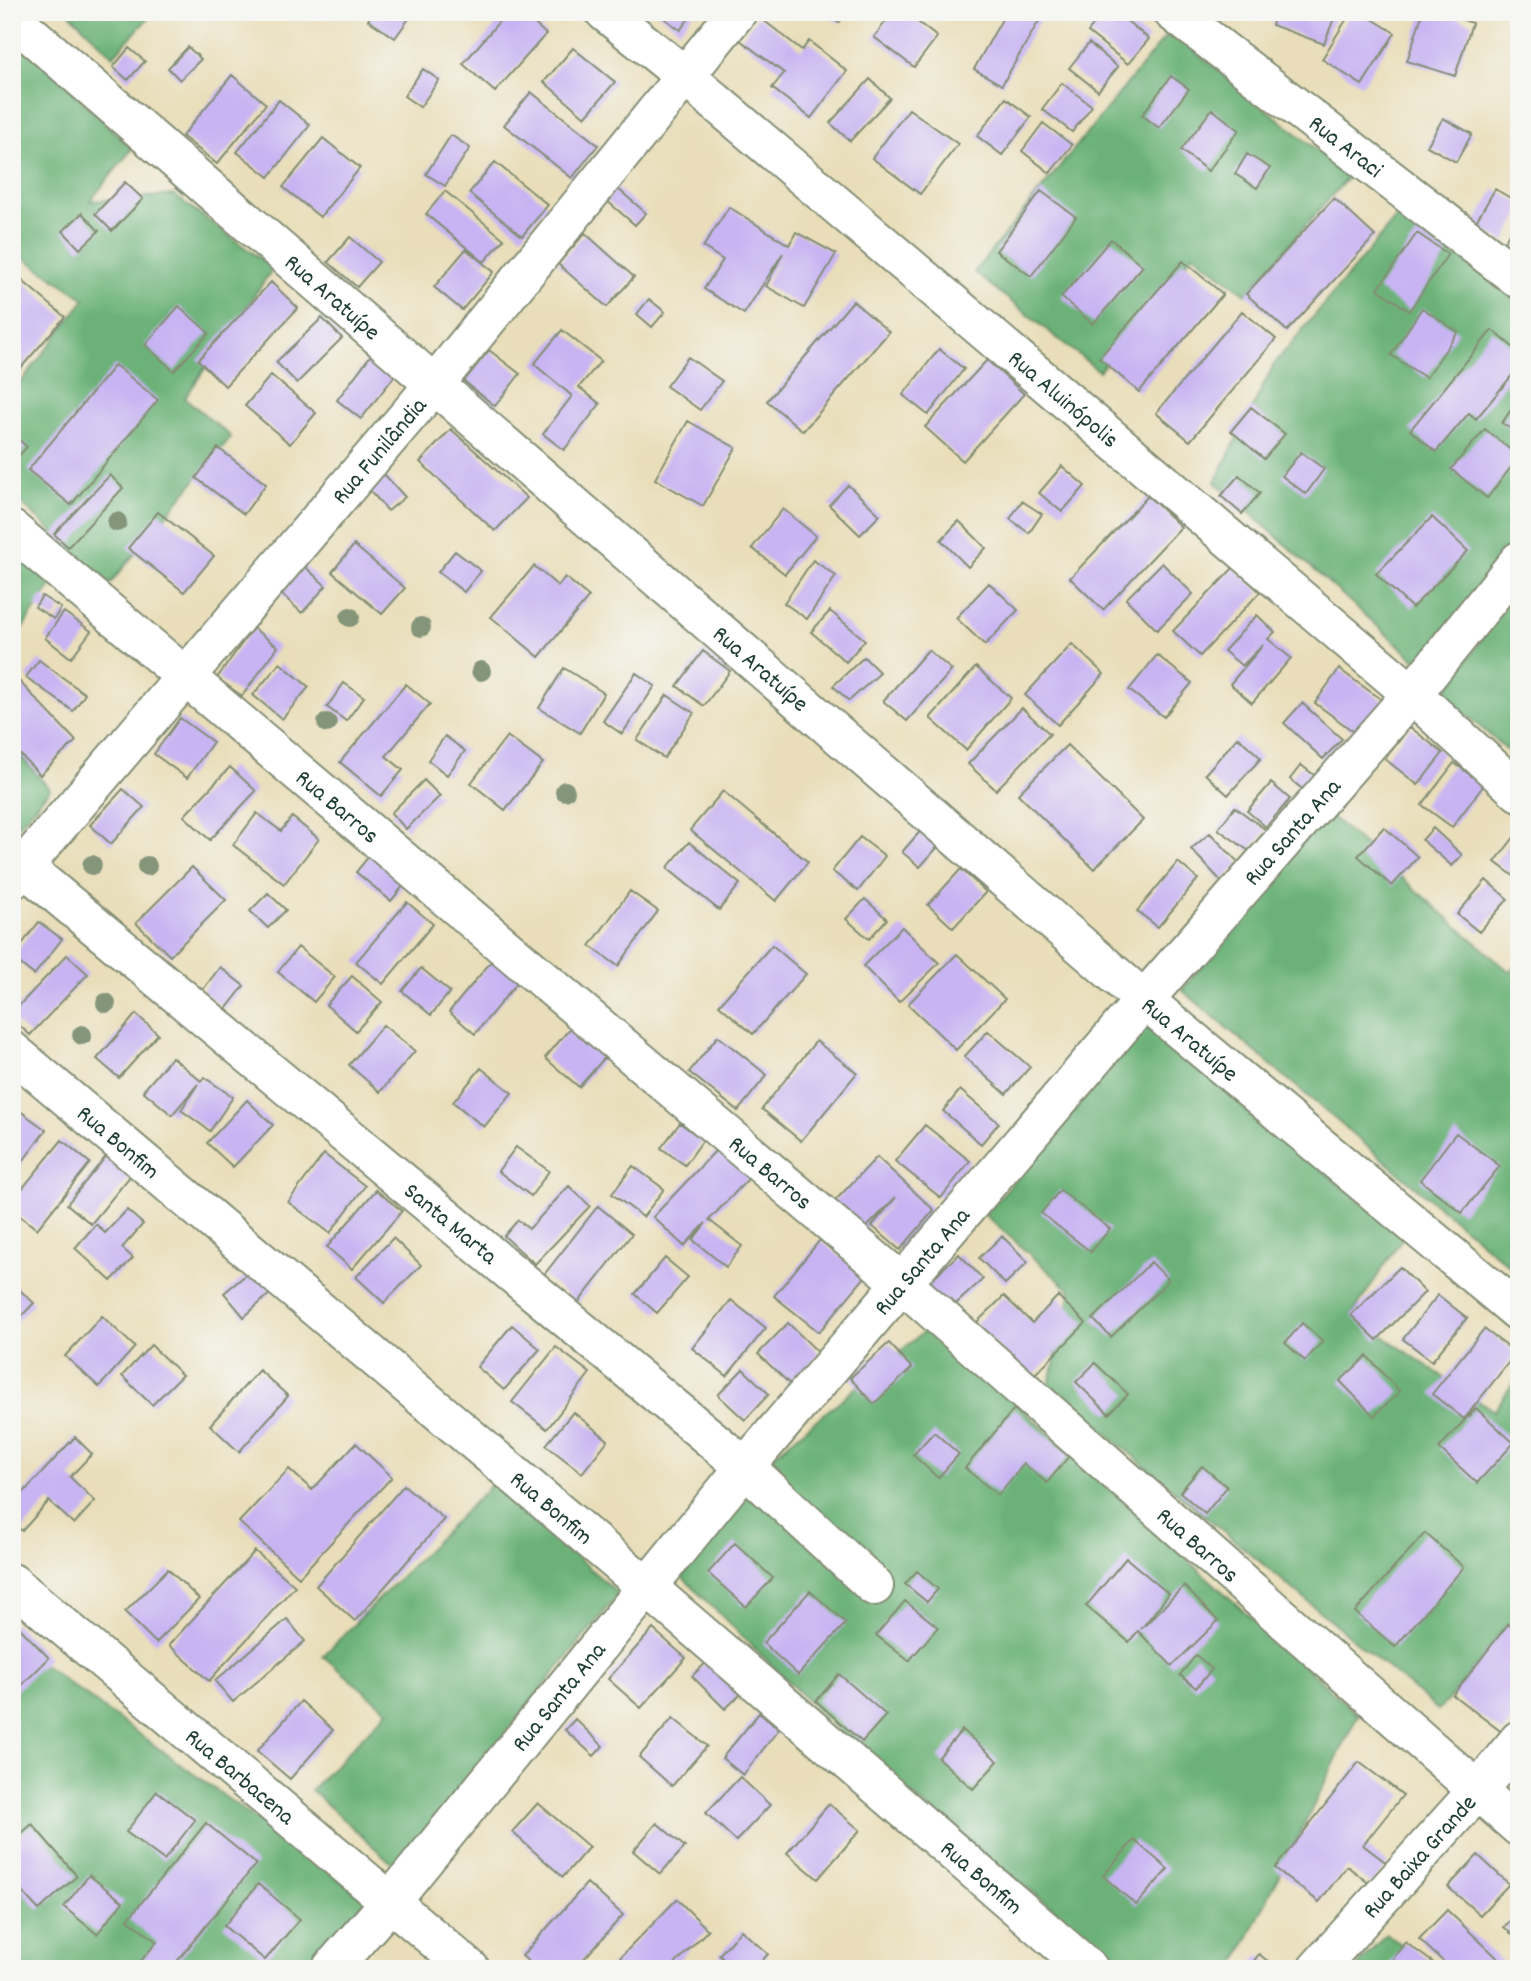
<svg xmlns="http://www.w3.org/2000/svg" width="1531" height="1981" viewBox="0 0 1531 1981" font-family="Dekko,sans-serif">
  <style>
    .forest { fill: #6cb278; stroke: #467856; stroke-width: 2 }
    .building { fill: #c8b4f2 }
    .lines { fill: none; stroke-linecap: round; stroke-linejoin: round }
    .minor-casing { stroke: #848e76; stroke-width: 42 }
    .minor { stroke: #fff; stroke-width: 38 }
    .tree { fill: #85957a }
    .labels { text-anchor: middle; stroke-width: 5; stroke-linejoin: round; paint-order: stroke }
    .street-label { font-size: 24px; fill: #1f3d34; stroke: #f6f6f2 }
  </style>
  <rect width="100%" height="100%" fill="#f6f6f2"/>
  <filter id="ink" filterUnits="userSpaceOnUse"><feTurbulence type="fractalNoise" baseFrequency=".0143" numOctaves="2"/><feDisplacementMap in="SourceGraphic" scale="14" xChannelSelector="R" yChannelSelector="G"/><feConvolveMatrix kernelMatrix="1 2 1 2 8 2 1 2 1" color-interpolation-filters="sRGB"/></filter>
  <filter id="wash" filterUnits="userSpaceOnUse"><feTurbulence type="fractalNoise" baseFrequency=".00686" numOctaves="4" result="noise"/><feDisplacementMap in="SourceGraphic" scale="28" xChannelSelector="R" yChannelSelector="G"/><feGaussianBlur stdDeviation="1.57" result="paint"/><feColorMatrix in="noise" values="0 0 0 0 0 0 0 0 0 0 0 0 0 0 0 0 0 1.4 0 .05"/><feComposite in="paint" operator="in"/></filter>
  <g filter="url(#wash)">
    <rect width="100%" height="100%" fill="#e9deb9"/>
    <path class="forest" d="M71,12h83l-41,44 -43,-42z
      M1170,31l179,145 -103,118 -53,-40 -94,117 -125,-99z
      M12,33l120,116 -42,52 84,-6 99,73 -88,130 46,39 -121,147 -98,-89v-101l73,-95 -73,-49z
      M1405,207l114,92v239l-101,124 -203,-180 59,-118z
      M12,549l40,35 -40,60z
      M1519,586v175l-76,-67z
      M12,747l38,42 -38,44z
      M1326,812l184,160 9,-8v310l-337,-284z
      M1147,1025l256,212 -51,78 142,96 25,-37v241l-11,9 -55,71 -15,15 -389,-324 22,-95 -86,-76z
      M931,1326l427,389 -125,254h-104l-260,-208 -187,-184 87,-118z
      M492,1484l127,110 -223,273 -85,-77 77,-79 -65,-55z
      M12,1642l355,258 -63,69h-292z
      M1386,1934l53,35h-84z"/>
    <g id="blocks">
      <path class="building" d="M374,12h29l7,5 -15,21 -27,-18z
        M507,12h14l25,22 -51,58 -32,-28z
        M656,12h38l-14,18z
        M823,12h23l-7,11z
        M893,12h12l32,25 -23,30 -40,-30z
        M1006,12h38l-42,73 -28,-16z
        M1104,12h12l33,27 -21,25 -40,-32z
        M1277,12h56l3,1 -12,31 -52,-19z
        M1351,12h10l34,21 -33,52 -40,-26z
        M1423,12h18l31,11 -17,53 -48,-15z
        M758,16l44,34 7,-9 38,30 -36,47 -39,-30 12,-15 -44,-33z
        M1089,43l29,24 -20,24 -29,-23z
        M188,47l13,12 -21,21 -12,-12z
        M129,48l16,13 -17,19 -15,-13z
        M573,48l42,34 -30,35 -41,-35z
        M423,69l16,11 -19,27 -16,-11z
        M232,75l34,29 -49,60 -35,-28z
        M1171,76l18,13 -30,39 -17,-13z
        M870,79l20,19 -40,43 -20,-18z
        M1062,83l30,23 -20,26 -30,-23z
        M531,92l67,53 -26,33 -68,-53z
        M1006,98l25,19 -29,38 -25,-19z
        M279,100l31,25 -41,52 -32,-25z
        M909,109l49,35 -38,50 -48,-36z
        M1212,109l27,21 -31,41 -27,-21z
        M1443,118l29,16 -16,28 -29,-16z
        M1043,123l29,22 -22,28 -28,-22z
        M451,135l19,13 -25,38 -19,-12z
        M323,138l37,30 -40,49 -37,-30z
        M1247,154l23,14 -13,20 -22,-14z
        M495,162l53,43 -26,31 -53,-43z
        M125,182l18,17 -31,32 -17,-17z
        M617,188l29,25 -11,12 -29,-25z
        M1495,189l24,14v13l-15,26 -30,-17z
        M445,191l59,48 -20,23 -58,-48z
        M1041,191l35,26 -45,59 -35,-25z
        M1334,198l41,38 -88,95 -41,-37z
        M729,207l60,38 7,-13 40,22 -32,54 -38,-22 17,-33 -39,61 -40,-25 19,-29 -20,-13z
        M82,213l17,18 -19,18 -17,-18z
        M585,233l49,44 -27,30 -49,-43z
        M1417,233l31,21 -39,57 -31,-22z
        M350,237l29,25 -22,25 -29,-25z
        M1111,239l32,27 -50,58 -32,-27z
        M466,249l28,23 -32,38 -28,-23z
        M1183,261l40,33 -84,98 -40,-34z
        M12,272l53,45 -53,61z
        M271,282l27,26 -73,78 -27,-26z
        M649,299l16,13 -13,15 -15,-13z
        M853,301l36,31 -86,99 -36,-30z
        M179,306l30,27 -35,38 -29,-26z
        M1422,308l36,24 -32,46 -35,-23z
        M1242,311l34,28 -86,102 -34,-28z
        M322,318l20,20 -45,45 -21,-21z
        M562,330l39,31 -22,26 21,17 -36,46 -21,-16 29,-38 -38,-32z
        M1492,330l27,22v15l-43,52 -7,-6 -33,39 -26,-22z
        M939,349l25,20 -36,46 -25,-20z
        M489,350l31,24 -25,32 -31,-25z
        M371,355l25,19 -35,45 -24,-19z
        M688,357l34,24 -22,29 -34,-24z
        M987,360l37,34 -61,67 -38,-34z
        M115,365l43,35 -87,105 -43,-35z
        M271,375l45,38 -26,31 -45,-38z
        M1519,398v36l-17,-11z
        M1251,407l34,27 -21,25 -33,-28z
        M688,421l48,27 -33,58 -48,-27z
        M451,429l76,69 -32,33 -75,-69z
        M1485,429l34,28 -32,41 -36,-29z
        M12,433l15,14 -15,16z
        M218,448l48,36 -22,30 -48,-36z
        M1301,452l23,17 -18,25 -24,-18z
        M1062,466l23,20 -23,26 -23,-19z
        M383,473l22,24 -17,14 -21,-24z
        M110,475l13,13 -55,59 -14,-13z
        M1239,475l21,18 -18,21 -21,-18z
        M848,485l32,30 -20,20 -31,-30z
        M1148,496l33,31 -78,83 -33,-32z
        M1022,501l20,13 -13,19 -19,-14z
        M783,509l33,27 -31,38 -33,-26z
        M158,512l56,44 -30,36 -56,-44z
        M1432,517l36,34 -56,57 -36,-34z
        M959,521l27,27 -18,19 -27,-27z
        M354,545l51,43 -23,26 -50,-42z
        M455,551l26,20 -17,21 -26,-20z
        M813,560l23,16 -29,43 -23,-16z
        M301,563l25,23 -24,27 -25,-23z
        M1162,563l31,31 -36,36 -31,-31z
        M534,566l24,20 7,-9 24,20 -50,60 -48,-40z
        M1234,567l26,25 -60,64 -27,-25z
        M989,583l29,27 -33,35 -29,-27z
        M42,596l19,12 -7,11 -19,-12z
        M830,611l35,29 -19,22 -35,-30z
        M64,612l27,19 -20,27 -26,-20z
        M1257,615l18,17 -7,7 23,19 -39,45 -22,-19 33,-39 -21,21 -18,-15z
        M253,628l25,19 -36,49 -25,-18z
        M1072,644l32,30 -46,51 -33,-30z
        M928,650l24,20 -45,51 -24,-20z
        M703,651l27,20 -26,35 -27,-20z
        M1157,655l35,28 -28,34 -35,-27z
        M864,657l16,16 -31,28 -16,-15z
        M39,660l46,34 -12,17 -47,-34z
        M280,663l29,24 -27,32 -29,-24z
        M976,667l35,31 -45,52 -36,-32z
        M564,668l40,25 -24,40 -41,-25z
        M1339,669l47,34 -25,34 -46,-34z
        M636,673l19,13 -33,48 -19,-13z
        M18,680l58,61 -36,34 -28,-29v-60z
        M344,683l20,14 -18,24 -19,-14z
        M406,684l24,20 -44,52 17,14 -22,26 -41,-34z
        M667,695l27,18 -30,45 -27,-18z
        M1302,703l40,36 -19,20 -39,-36z
        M1022,708l28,26 -54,56 -28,-26z
        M180,718l33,24 -26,36 -33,-24z
        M1410,727l33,26 -25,32 -33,-26z
        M445,736l20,15 -18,24 -19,-15z
        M507,736l36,27 -38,47 -34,-27z
        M1238,737l23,21 -33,37 -23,-21z
        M1067,745l76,75 -49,49 -76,-75z
        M1454,763l30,22 -32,42 -30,-22z
        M1301,765l17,13 -12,14 -16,-13z
        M230,767l26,24 -46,49 -26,-24z
        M424,780l16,16 -34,33 -15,-16z
        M1271,783l19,16 -24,28 -19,-16z
        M123,789l21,18 -33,37 -21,-19z
        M723,791l85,71 -32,39 -86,-71z
        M1235,807l31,23 -17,21 -31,-22z
        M257,813l24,18 11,-14 27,22 -35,45 -51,-39z
        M924,827l18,15 -22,25 -18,-15z
        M1384,827l34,30 -26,29 -34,-30z
        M1433,828l29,27 -10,11 -30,-26z
        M1519,831v49l-24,-18z
        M1210,833l30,31 -19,17 -30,-32z
        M860,837l25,19 -27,35 -26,-20z
        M689,842l51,42 -21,26 -52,-42z
        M374,850l35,29 -18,22 -35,-29z
        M1178,862l20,17 -40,48 -21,-16z
        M192,867l34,33 -56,56 -34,-33z
        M961,869l25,23 -33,36 -25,-23z
        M1486,880l22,19 -29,33 -22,-18z
        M630,891l28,20 -40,55 -28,-20z
        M268,893l18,17 -18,18 -18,-17z
        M865,899l22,20 -18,20 -23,-20z
        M407,902l26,22 -50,60 -27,-22z
        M39,922l23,17 -28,36 -22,-18z
        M902,927l37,36 -40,39 -36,-36z
        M772,945l34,29 -53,60 -34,-29z
        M298,947l37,30 -21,25 -36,-30z
        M957,954l48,45 -49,51 -48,-46z
        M67,955l21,19 -58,61 -18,-16v-6z
        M495,957l26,21 -46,56 -26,-22z
        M220,967l24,19 -18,23 -24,-18z
        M421,968l29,24 -19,23 -29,-24z
        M352,976l30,26 -26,29 -30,-26z
        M136,1014l22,20 -39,44 -22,-19z
        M578,1019l35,29 -34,39 -34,-29z
        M383,1025l32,26 -35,41 -31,-27z
        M988,1031l42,36 -24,27 -42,-37z
        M718,1036l49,39 -29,36 -49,-39z
        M816,1041l41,32 -56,68 -39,-32z
        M172,1057l29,24 3,-4 29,20 -23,34 -29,-21 17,-26 -26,31 -29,-24z
        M481,1068l31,25 -28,34 -31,-25z
        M960,1090l39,33 -18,21 -38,-33z
        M247,1100l26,25 -40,42 -26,-24z
        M12,1105l34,25 -34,46z
        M680,1123l23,17 -18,25 -24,-17z
        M925,1125l45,36 -29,37 -46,-37z
        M1456,1133l44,33 -38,47 -42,-33z
        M62,1140l28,23 -53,66 -25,-19v-9z
        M516,1147l33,24 -18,25 -33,-25z
        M718,1148l31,30 -40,42 33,26 -16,21 -33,-27 13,-17 -22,23 -31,-29z
        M108,1154l24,20 -41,50 -24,-20z
        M324,1154l41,32 -35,47 -42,-31z
        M877,1157l57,53 -34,40 -28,-24 24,-29 -34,35 -30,-28z
        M633,1166l31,23 -21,28 -31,-23z
        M569,1186l21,20 -55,58 -31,-28 14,-16 11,9z
        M376,1190l26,21 -50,58 -25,-22z
        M1060,1190l50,39 -19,23 -50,-39z
        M598,1206l34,28 -54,69 -35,-27z
        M127,1210l16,14 -21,24 11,10 -22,23 -36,-33 21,-24 9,9z
        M1002,1236l26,26 -23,22 -26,-26z
        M393,1238l28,27 -37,38 -28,-26z
        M820,1240l45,37 -46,55 -45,-36z
        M959,1254l24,25 -38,35 -24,-25z
        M665,1258l23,19 -31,36 -22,-19z
        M1151,1262l18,18 -58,57 -18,-18z
        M1400,1267l25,25 -48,48 -26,-25z
        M253,1269l19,23 -28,25 -20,-24z
        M12,1283l22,20 -22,23z
        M1438,1295l29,23 -35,43 -29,-22z
        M1004,1296l28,27 26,-27 28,27 -56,56 -55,-55z
        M731,1300l35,28 -39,48 -35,-28z
        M102,1316l33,31 -36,40 -34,-31z
        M788,1323l32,31 -30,30 -32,-30z
        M1302,1323l21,18 -18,20 -20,-18z
        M512,1325l28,24 -36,41 -27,-23z
        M1484,1329l32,24 -52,66 -32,-25z
        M889,1343l23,25 -38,36 -24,-26z
        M151,1345l31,30 -30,30 -30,-29z
        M556,1347l34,26 -43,56 -35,-27z
        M1367,1356l33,36 -26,24 -34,-35z
        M1095,1363l33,31 -19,20 -33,-32z
        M743,1369l26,25 -24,26 -27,-25z
        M259,1370l29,26 -49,56 -29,-27z
        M1476,1408l38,35 -37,40 -38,-35z
        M1014,1409l56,46 -23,28 -23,-19 -26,31 -33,-27z
        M573,1412l35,28 -26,33 -36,-28z
        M934,1432l25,22 -21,24 -25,-23z
        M75,1437l17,17 -22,23 25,24 -21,23 -25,-23 -27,30 -10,-9v-17z
        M356,1443l36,34 -93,100 -60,-55 50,-53 23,21z
        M1202,1466l25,21 -22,27 -25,-22z
        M404,1485l40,34 -89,102 -39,-35z
        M1425,1533l39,34 -69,80 -40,-35z
        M735,1543l38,35 -27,29 -38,-34z
        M255,1551l40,35 -86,95 -40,-36z
        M1126,1558l43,36 -28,35 43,-43 34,35 -46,45 -34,-35 -9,11 -43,-36z
        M168,1569l31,30 -43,44 -31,-31z
        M917,1571l21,18 -11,13 -22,-18z
        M810,1591l36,32 -48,52 -35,-32z
        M905,1601l33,26 -29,34 -33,-26z
        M287,1619l18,22 -72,61 -18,-21z
        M15,1623l34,35 -37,37v-69z
        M1508,1624l11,9v79l-16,21 -50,-38z
        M653,1629l33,29 -45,50 -33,-29z
        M1196,1655l16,14 -16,19 -16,-13z
        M710,1659l33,33 -18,17 -33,-33z
        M839,1674l47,41 -24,27 -46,-41z
        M301,1701l32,29 -43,49 -33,-28z
        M759,1713l20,16 -36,46 -21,-17z
        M673,1718l34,28 -35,40 -33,-29z
        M575,1719l28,27 -9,10 -29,-26z
        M962,1730l36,31 -25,28 -35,-31z
        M1359,1762l44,33 -40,50 25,19 -17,21 -24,-19 -28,36 -44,-34z
        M740,1777l30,28 -34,36 -30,-28z
        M157,1791l38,29 -31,40 -38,-28z
        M538,1803l51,44 -26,30 -51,-45z
        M829,1804l31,26 -42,49 -31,-26z
        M206,1823l50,41 -85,105h-37l23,-27 -29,-23z
        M657,1823l28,24 -25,27 -27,-23z
        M32,1824l45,52 -38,34 -27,-29v-39z
        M1134,1840l34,29 -32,36 -33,-29z
        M1478,1855l31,29 -29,31 -32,-28z
        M89,1875l34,27 -26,32 -33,-27z
        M587,1883l36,32 -48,54h-38l-15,-13z
        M258,1884l42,35 -35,41 -41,-34z
        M677,1899l31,31 -38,39h-61z
        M1447,1910l59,56 -3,3h-52l-32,-30z
        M1519,1911v30l-15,-14z
        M741,1930l27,24 -13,15h-21l-15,-14z
        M1405,1942l37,27h-56z
        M1259,1954l18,15h-29z"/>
    </g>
  </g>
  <g filter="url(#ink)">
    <use href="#blocks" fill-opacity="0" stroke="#848e76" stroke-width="2"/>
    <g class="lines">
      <g class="minor-casing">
        <g id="minor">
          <path id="s1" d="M605,12l81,65 726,617 107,98"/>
          <path id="s2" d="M1173,12l346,267"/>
          <path id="s3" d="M12,18l1132,982 375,312"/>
          <path id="s4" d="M12,530l890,753 617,544"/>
          <path id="s5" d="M24,867l721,600 129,119"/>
          <path id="s6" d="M12,880l422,-495 303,-373"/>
          <path id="s7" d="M12,1051l636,537 441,381"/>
          <path id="s8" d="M12,1583l458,386"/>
          <path id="s9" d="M331,1969l59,-67 355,-435 399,-467 268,-306 107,-133"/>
          <path id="s10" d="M1317,1969l160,-178 42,-51"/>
        </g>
      </g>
      <use href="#minor" class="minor"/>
    </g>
    <g class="tree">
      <circle cx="117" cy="522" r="10"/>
      <circle cx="350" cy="617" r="10"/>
      <circle cx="421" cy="627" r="10"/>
      <circle cx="481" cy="671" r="10"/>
      <circle cx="327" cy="723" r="10"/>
      <circle cx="565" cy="791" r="10"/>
      <circle cx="92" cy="865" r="10"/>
      <circle cx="147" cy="866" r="10"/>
      <circle cx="106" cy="1003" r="10"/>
      <circle cx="82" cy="1035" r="10"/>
    </g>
  </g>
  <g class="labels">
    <g class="street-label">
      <text dy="8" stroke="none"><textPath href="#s2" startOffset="219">Rua Araci</textPath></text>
      <text dy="8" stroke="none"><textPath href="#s3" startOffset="425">Rua Aratuípe</textPath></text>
      <text dy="8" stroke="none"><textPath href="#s1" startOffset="600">Rua Aluinópolis</textPath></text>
      <text dy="8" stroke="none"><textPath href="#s6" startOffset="565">Rua Funilândia</textPath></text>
      <text dy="8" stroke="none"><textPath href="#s3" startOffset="992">Rua Aratuípe</textPath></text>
      <text dy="8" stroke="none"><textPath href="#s4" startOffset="427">Rua Barros</textPath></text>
      <text dy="8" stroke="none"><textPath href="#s9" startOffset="1489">Rua Santa Ana</textPath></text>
      <text dy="8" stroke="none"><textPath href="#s3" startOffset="1559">Rua Aratuípe</textPath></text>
      <text dy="8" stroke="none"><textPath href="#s7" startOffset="140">Rua Bonfim</textPath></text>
      <text dy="8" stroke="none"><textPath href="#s4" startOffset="994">Rua Barros</textPath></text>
      <text dy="8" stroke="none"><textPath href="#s5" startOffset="556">Santa Marta</textPath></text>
      <text dy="8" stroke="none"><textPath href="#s9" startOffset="922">Rua Santa Ana</textPath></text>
      <text dy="8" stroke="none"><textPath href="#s7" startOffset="707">Rua Bonfim</textPath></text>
      <text dy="8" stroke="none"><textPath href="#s4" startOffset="1561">Rua Barros</textPath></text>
      <text dy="8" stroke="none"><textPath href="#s9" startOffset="355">Rua Santa Ana</textPath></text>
      <text dy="8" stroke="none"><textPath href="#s8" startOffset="299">Rua Barbacena</textPath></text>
      <text dy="8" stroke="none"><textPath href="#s10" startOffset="152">Rua Baixa Grande</textPath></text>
      <text dy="8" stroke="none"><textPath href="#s7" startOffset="1274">Rua Bonfim</textPath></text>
    </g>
  </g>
  <rect width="1531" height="1981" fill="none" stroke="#f6f6f2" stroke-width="42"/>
</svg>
